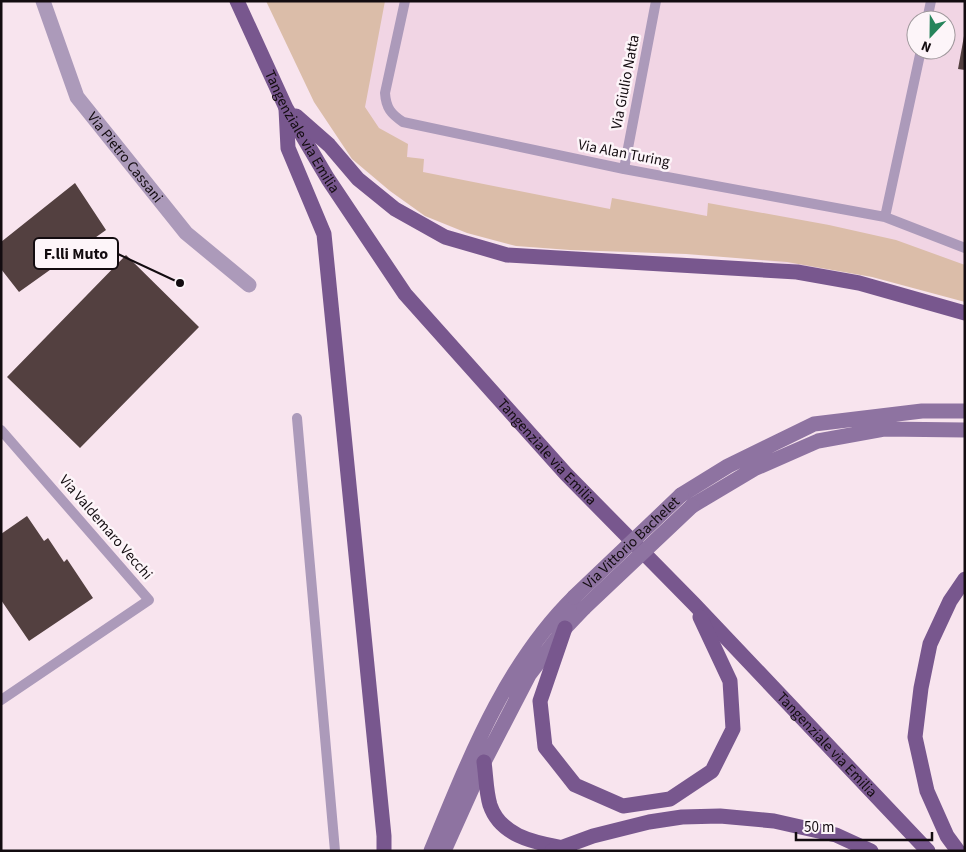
<svg xmlns="http://www.w3.org/2000/svg" width="966" height="852" viewBox="0 0 966 852" font-family="'Source Sans 3',sans-serif">
  <style>
    .built { fill: #f1d5e4; fill-rule: evenodd }
    .green { fill: #dbbda9 }
    .building { fill: #534040 }
    .lines { fill: none; stroke-linecap: round; stroke-linejoin: round }
    .lane { stroke: #ac9aba; stroke-width: 10 }
    .street { stroke: #ac9aba; stroke-width: 15 }
    .secondary { stroke: #8e73a1; stroke-width: 15 }
    .primary { stroke: #78578e; stroke-width: 15 }
    .secondary-bridge { stroke: #8e73a1; stroke-width: 15 }
    .labels { text-anchor: middle; stroke-width: 5; stroke-linejoin: round; paint-order: stroke }
    .street-label { font-size: 15px; fill: #130c10; stroke: #fdf5f9 }
    .leader { fill: none; stroke: #130c10; stroke-width: 2 }
    .callout-dot { fill: #130c10; stroke: #fdf5f9; stroke-width: 2 }
    .callout { fill: #fdf5f9; stroke: #130c10; stroke-width: 2 }
    .callout-label { font-size: 16px; text-anchor: middle; font-weight: bold; fill: #130c10 }
  </style>
  <rect width="100%" height="100%" fill="#f8e4ee"/>
  <path class="built" d="M309,1h656v289l-93,-16 -302,-37 -184,-69zM916,20h30v30h-30z"/>
  <path class="green" d="M266,1h119l-20,106 14,21 29,16 -1,13 17,2 -1,13 187,37 2,-11 95,18 1,-13 121,22 67,15 69,25v37l-93,-25 -85,-15 -101,-8 -116,-4 -54,-4 -49,-13 -42,-17 -35,-25 -38,-32 -38,-57z"/>
  <path class="building" d="M964,36h1v34l-7,-1z
    M75,183l31,47 -87,62 -18,-23v-27z
    M126,255l73,72 -119,121 -73,-71z
    M27,516l17,25 4,-3 16,24 3,-3 26,39 -64,43 -28,-41v-66z"/>
  <g class="lines">
    <path class="lane" d="M405,1l-20,92c1,15 6,21 18,29l221,47 261,48 80,31
      M927,20l4,-19
      M624,169l32,-168
      M885,217l36,-167
      M297,418l38,433
      M1,430l148,170 -148,100"/>
    <path class="street" id="s1" d="M43,1l34,96 109,136 63,52"/>
    <path class="secondary" d="M681,495l47,-29 86,-42 108,-13h43
      M692,506l62,-37 64,-28 66,-12 81,1
      M431,851c37,-89 73,-185 143,-254
      M444,851l40,-89 45,-87 36,-47 19,-20"/>
    <g class="primary">
      <path id="s2" d="M237,1l49,107 42,71 77,115 161,180 128,130 234,247"/>
      <path d="M286,109l2,39 36,86 60,602v15"/>
      <path d="M296,116l33,29 29,34 37,30 50,28 62,18 290,17 62,11 106,30"/>
      <path d="M565,628l-25,73 5,46 30,38 48,21 47,-7 42,-28 21,-42 -3,-48 -30,-64"/>
      <path d="M484,762c2,14 2,30 6,43 10,30 42,37 69,42"/>
      <path d="M552,851l41,-15 56,-14 33,-5 38,-1 54,5 62,14 35,16"/>
      <path d="M958,851l-11,-15 -20,-45 -12,-54 6,-49 9,-44 20,-43 15,-22"/>
    </g>
    <g class="secondary-bridge">
      <path id="s3" d="M574,597l107,-102"/>
      <path d="M584,608l108,-102"/>
    </g>
  </g>
  <g class="labels">
    <g class="street-label">
      <text transform="translate(625 82) rotate(-79)" y="5">Via Giulio Natta</text>
      <text dy="5" stroke="none"><textPath href="#s2" startOffset="146">Tangenziale via Emilia</textPath></text>
      <text transform="translate(624 153) rotate(11)" y="5">Via Alan Turing</text>
      <text dy="5" stroke="none"><textPath href="#s1" startOffset="179">Via Pietro Cassani</textPath></text>
      <text dy="5" stroke="none"><textPath href="#s2" startOffset="551">Tangenziale via Emilia</textPath></text>
      <text transform="translate(106 527) rotate(49)" y="5">Via Valdemaro Vecchi</text>
      <text dy="5" stroke="none"><textPath href="#s3" startOffset="79">Via Vittorio Bachelet</textPath></text>
      <text dy="5" stroke="none"><textPath href="#s2" startOffset="956">Tangenziale via Emilia</textPath></text>
    </g>
  </g>
  <path class="leader" d="M180 283L118 254"/>
  <circle class="callout-dot" cx="180" cy="283" r="5"/>
  <rect class="callout" x="34" y="238" width="84" height="31" rx="5"/>
  <g class="callout-label">
    <text x="76" y="259">F.lli Muto</text>
  </g>
  <rect width="966" height="852" fill="none" stroke="#130c10" stroke-width="5"/>
  <g transform="translate(931 35) rotate(202)"><circle r="24" fill="#fdf5f9" stroke="#9f989c"/>
  <path d="M0-4L9 19L0 12L-9 19Z" fill="#26845b"/>
  <text y="-8" font-size="14" font-weight="bold" text-anchor="middle" fill="#130c10">N</text>
  </g>
  <path d="M796 832v8h136v-8" fill="none" stroke="#130c10" stroke-width="2.5"/>
  <text x="804" y="832" font-size="15" fill="#130c10" stroke="#fdf5f9" stroke-width="4" paint-order="stroke">50 m</text>
</svg>
